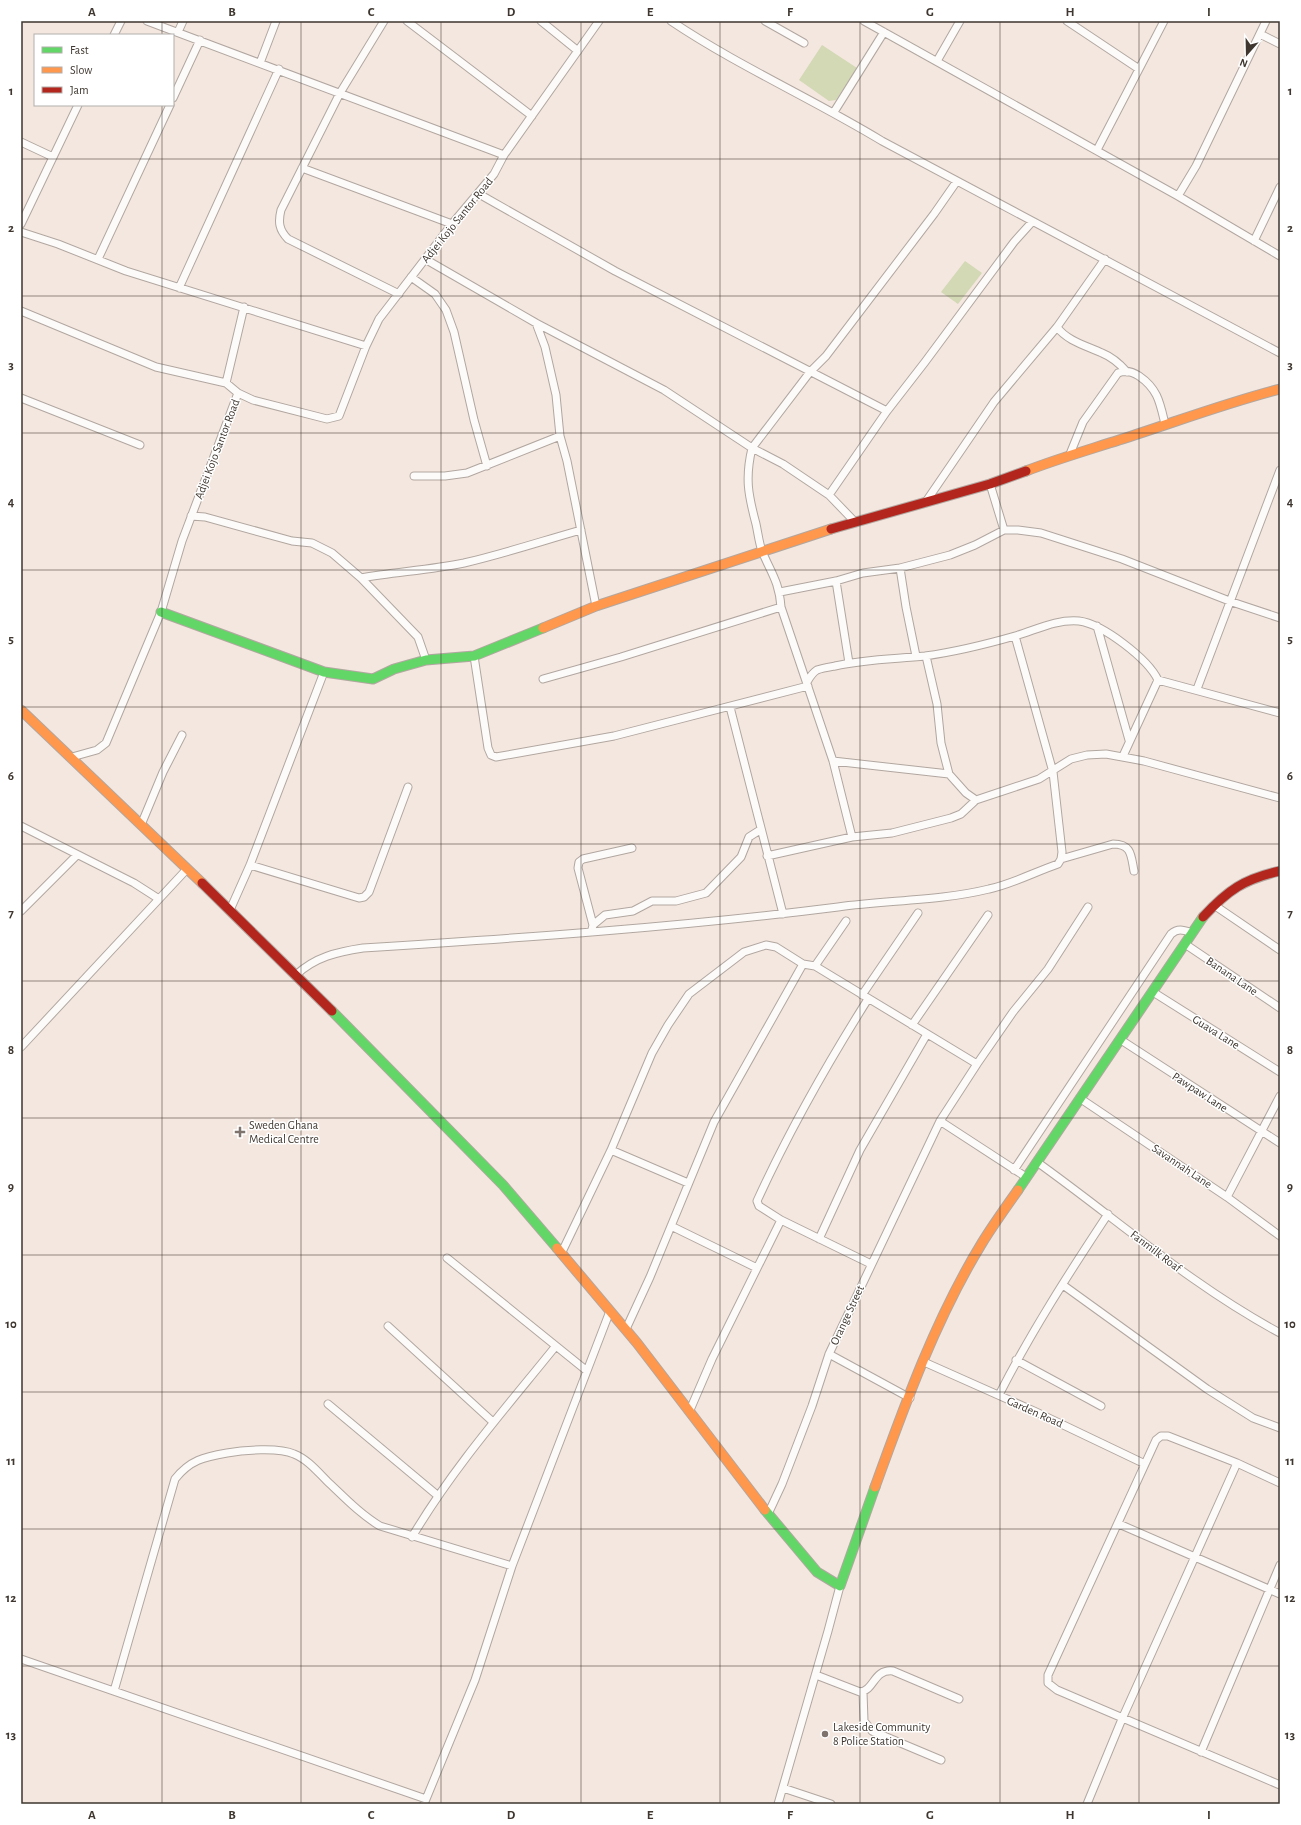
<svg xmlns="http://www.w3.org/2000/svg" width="1301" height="1825" viewBox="0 0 1301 1825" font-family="'Alegreya Sans',sans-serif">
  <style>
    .pitch { fill: #d3d8b5 }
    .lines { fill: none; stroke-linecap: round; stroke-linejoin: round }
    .street-casing { stroke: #b1a7a0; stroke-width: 9 }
    .fast-casing { stroke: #b1a7a0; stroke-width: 11 }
    .slow-casing { stroke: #b1a7a0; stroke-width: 11 }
    .jam-casing { stroke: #b1a7a0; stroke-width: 11 }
    .street { stroke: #fdfbfa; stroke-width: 7 }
    .fast { stroke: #63d668; stroke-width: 9 }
    .slow { stroke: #ff974d; stroke-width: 9 }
    .jam { stroke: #b3261e; stroke-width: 9 }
    .grid { fill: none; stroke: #3e362f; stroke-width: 1; stroke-opacity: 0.55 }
    .poi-dot { fill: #7e746d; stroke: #fff; stroke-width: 1.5 }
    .labels { text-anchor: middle; stroke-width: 3; stroke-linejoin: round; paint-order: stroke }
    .street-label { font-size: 12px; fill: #3e362f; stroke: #fff }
    .poi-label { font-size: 12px; fill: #3e362f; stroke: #fff; text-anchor: start }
    .neatline { fill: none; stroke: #3e362f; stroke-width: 1.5 }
    .grid-label { font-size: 13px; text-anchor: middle; font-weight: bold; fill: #3e362f }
  </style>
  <rect width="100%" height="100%" fill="#f4e7df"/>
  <path class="pitch" d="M822,45l35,23 -21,32 -7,1 -30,-21z
    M965,261l17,12 -24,31 -17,-12z"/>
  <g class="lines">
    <g class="street-casing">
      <path id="street" d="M147,21l357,134
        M384,21l-44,72 -59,117c-3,12 -2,20 7,29l111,55
        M407,21l125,95
        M541,21l37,30
        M671,21c67,45 142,78 211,120l398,212
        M765,21l39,22
        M864,21l314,175 102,60
        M1067,21l72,48
        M178,32l5,-11
        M1260,34l20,10
        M114,35l7,-14
        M937,61l23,-40
        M260,63l16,-42
        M173,98l27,-58
        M834,112l50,-80
        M21,142l32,15
        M1097,150l67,-129
        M302,168l150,56
        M479,194l136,77 272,140
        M1178,196l18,-30 70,-145
        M21,224l57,-119
        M21,232l37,12 68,27 240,75
        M1254,241l26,-54
        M98,259l72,-154
        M425,259l111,64 128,67 88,58 31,16 46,31 26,27
        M411,277l24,17 11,16 8,22 20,88 13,46
        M179,288l100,-219
        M21,311l135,56 70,16 12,10 15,7 74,19 12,-3 27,-70 13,-27 73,-95 42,-50 10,-19 95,-134
        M536,323l9,24 11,48 4,41 7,25 29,145
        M1057,327c10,14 30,19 45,26 10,4 18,11 25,19
        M226,383l18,-76
        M21,398l119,47
        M1070,454l13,-32 35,-49c7,-3 15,-1 21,3 19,13 21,27 26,48
        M414,476h31l22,-3 93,-37
        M990,484l14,46
        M829,495l58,-84 38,-49 89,-120 18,-20
        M925,503l69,-101 63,-75 48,-68
        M191,516l14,1 87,24 20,2 20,10 29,25 57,59 8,23
        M900,568l6,39 10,49
        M361,578c34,-6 69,-8 103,-15 39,-9 78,-22 117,-33
        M836,581l13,82
        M780,592l56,-11 27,-8 37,-5 50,-13 25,-10 29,-15h14l23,3 81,26 110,43 48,16
        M1097,626l32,114
        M474,656l14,92 3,7 5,2 118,-21 194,-50
        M926,656l11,48 4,39 8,31 17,19 10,7
        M543,679l78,-22 160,-50
        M1158,680l122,33
        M807,682c3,-5 5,-9 10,-12 5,-2 12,-3 18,-4 30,-7 60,-7 90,-10 29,-4 62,-12 90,-20 21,-6 41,-17 64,-15 24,3 69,38 79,59l-35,76
        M1197,689l83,-219
        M730,707l53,207
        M72,757l25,-7 9,-7 55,-131 21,-71 56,-148
        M833,761l116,13
        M141,825l22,-53 19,-37
        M21,826l113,57 25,16
        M852,837l-19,-76 -52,-154c-2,-26 -10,-34 -19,-56 -3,-8 -4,-18 -6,-27 -8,-30 -11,-46 -4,-76l58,-76 16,-16 108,-142 23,-33
        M767,856l85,-19 40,-4 59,-15 10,-4 15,-14 63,-21 32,-20 16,-4 19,-1 38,7 136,37
        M1061,859l52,-15c19,0 18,12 21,27
        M250,865l109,33 5,-1 5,-5 39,-105
        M1214,905l66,45
        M230,910l20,-45 74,-193
        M21,911l56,-56
        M593,925l12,-10 28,-4 19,-10h24l30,-8 35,-36 8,-20 11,-7
        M592,929l1,-4 -15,-57 1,-6 4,-3 49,-11
        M1185,944l95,64
        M815,966l31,-45
        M296,975c19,-18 41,-23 67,-27 158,-10 317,-21 475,-41 50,-7 102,-6 151,-18 23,-5 46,-17 69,-25l3,-5 1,-7 -9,-80 -38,-136
        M1153,992l127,80
        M862,995l56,-82
        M912,1025l76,-110
        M1121,1040l159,103
        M21,1047l166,-178
        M1081,1099l146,98 53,39
        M940,1121l86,56
        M611,1150l77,33
        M1037,1162c81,58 155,124 243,171
        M1014,1170l157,-236c7,-6 12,-4 21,-1
        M1227,1197l53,-101
        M781,1220l90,44
        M671,1226l86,42
        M819,1239l41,-89 67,-116
        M561,1254l50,-104 41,-97 16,-28 21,-31 55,-42 22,-7 10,2 27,17
        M447,1258l140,113
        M1063,1285l144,104 46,29 27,10
        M388,1326l105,96
        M626,1329l24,-52 64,-155 89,-158 12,2 162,98
        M829,1354l81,44
        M1016,1360l85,46
        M924,1362l110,49 111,53
        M999,1395c32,-63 70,-122 109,-181
        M328,1404l109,91
        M690,1410l22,-51 69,-139 -22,-14 -2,-5c32,-70 70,-137 111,-202
        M1280,1483l-43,-20 -69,-27h-7l-5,4 -11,24 -97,211v8l9,7 223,95
        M768,1514l14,-30 30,-78 17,-52 111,-233 37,-57 36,-52 35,-43 40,-62
        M1119,1524l161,70
        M412,1537c41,-69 93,-128 143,-190
        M21,1659l405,140
        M816,1675l44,17c15,-2 13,-23 33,-21l66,28
        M114,1691l61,-212c15,-19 29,-22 52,-26 16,-3 52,-6 67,1 13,5 23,17 33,27 17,16 33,33 53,45l132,40
        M863,1692l1,29 8,10 69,29
        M1201,1752l79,-187
        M783,1788l48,16
        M424,1804l51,-124 37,-114 98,-255
        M778,1804l50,-173 12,-45
        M1087,1804l35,-85 115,-256"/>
    </g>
    <g class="fast-casing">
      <path id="fast" d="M161,612l163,60 49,7 21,-10 32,-9 48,-4 69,-28
        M332,1011l171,174 54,63
        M1018,1190l185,-273
        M765,1510l52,62 23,14 35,-99"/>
    </g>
    <g class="slow-casing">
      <path id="slow" d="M1026,471c31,-12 62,-21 93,-31 54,-17 106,-37 161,-51
        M543,628l53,-22 235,-77
        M21,710l181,173
        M557,1248l80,95 128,167
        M875,1487c30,-83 61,-169 107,-244 11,-18 24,-36 36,-53"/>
    </g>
    <g class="jam-casing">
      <path id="jam" d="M831,529l159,-45 36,-13
        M202,883l130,128
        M1203,917c25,-27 41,-38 77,-46"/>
    </g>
    <use href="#street" class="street"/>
    <use href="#fast" class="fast"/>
    <use href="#slow" class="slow"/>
    <use href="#jam" class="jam"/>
  </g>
  <path class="grid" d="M162,21v14M301,21v1783M441,21v1783M581,21v1783M720,21v1783M860,21v1783M1000,21v1783M1139,21v1783M162,105v1699M21,159h1259M21,296h1259M21,433h1259M21,570h1259M21,707h1259M21,844h1259M21,981h1259M21,1118h1259M21,1255h1259M21,1392h1259M21,1529h1259M21,1666h1259"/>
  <g class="poi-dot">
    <path d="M238 1126h4v4h4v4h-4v4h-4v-4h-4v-4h4z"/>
    <circle cx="825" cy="1734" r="4"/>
  </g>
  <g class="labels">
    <g class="street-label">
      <text transform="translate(457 220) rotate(-51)" y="4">Adjei Kojo Santor Road</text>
      <text transform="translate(217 449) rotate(-69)" y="4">Adjei Kojo Santor Road</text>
      <text transform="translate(1232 976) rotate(34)" y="4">Banana Lane</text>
      <text transform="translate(1216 1032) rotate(32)" y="4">Guava Lane</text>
      <text transform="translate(1200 1092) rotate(33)" y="4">Pawpaw Lane</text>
      <text transform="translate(1182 1166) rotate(34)" y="4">Savannah Lane</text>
      <text transform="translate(1156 1251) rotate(37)" y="4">Fanmilk Roaf</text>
      <text transform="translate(847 1315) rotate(-65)" y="4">Orange Street</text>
      <text transform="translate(1035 1412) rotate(24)" y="4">Garden Road</text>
    </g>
    <g class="poi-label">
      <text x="249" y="1129">Sweden Ghana<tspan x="249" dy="14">Medical Centre</tspan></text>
      <text x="833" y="1731">Lakeside Community<tspan x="833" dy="14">8 Police Station</tspan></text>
    </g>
  </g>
  <rect width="1301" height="1825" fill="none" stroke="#ffffff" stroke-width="44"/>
  <rect x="34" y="34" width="140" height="72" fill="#ffffff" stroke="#b2afac"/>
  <rect x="42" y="47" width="20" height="6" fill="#63d668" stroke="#b2afac"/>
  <text x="70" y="54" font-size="12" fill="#3e362f">Fast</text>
  <rect x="42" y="67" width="20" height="6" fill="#ff974d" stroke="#b2afac"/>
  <text x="70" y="74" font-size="12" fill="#3e362f">Slow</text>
  <rect x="42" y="87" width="20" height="6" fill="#b3261e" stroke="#b2afac"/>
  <text x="70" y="94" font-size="12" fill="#3e362f">Jam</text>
  <g transform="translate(1247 54) rotate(200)" stroke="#ffffff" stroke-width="3" paint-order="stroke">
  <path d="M0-3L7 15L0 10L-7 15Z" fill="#3e362f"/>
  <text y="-6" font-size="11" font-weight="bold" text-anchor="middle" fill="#3e362f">N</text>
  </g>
  <rect x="22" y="22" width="1257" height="1781" class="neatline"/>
  <g class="grid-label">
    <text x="92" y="16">A</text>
    <text x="232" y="16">B</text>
    <text x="371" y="16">C</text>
    <text x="511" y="16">D</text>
    <text x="650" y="16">E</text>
    <text x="790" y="16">F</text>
    <text x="930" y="16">G</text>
    <text x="1070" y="16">H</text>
    <text x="1209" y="16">I</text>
    <text x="11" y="95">1</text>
    <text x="1290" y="95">1</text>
    <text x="11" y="232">2</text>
    <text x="1290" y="232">2</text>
    <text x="11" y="369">3</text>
    <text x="1290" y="369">3</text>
    <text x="11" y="506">4</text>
    <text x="1290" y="506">4</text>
    <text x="11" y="643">5</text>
    <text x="1290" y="643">5</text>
    <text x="11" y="780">6</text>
    <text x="1290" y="780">6</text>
    <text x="11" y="917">7</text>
    <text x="1290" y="917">7</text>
    <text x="11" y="1054">8</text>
    <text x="1290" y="1054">8</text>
    <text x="11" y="1191">9</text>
    <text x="1290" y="1191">9</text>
    <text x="11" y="1328">10</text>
    <text x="1290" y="1328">10</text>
    <text x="11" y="1465">11</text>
    <text x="1290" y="1465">11</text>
    <text x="11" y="1602">12</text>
    <text x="1290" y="1602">12</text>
    <text x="11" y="1739">13</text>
    <text x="1290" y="1739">13</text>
    <text x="92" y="1819">A</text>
    <text x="232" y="1819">B</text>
    <text x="371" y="1819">C</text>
    <text x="511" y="1819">D</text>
    <text x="650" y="1819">E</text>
    <text x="790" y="1819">F</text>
    <text x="930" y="1819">G</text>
    <text x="1070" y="1819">H</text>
    <text x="1209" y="1819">I</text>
  </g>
</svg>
